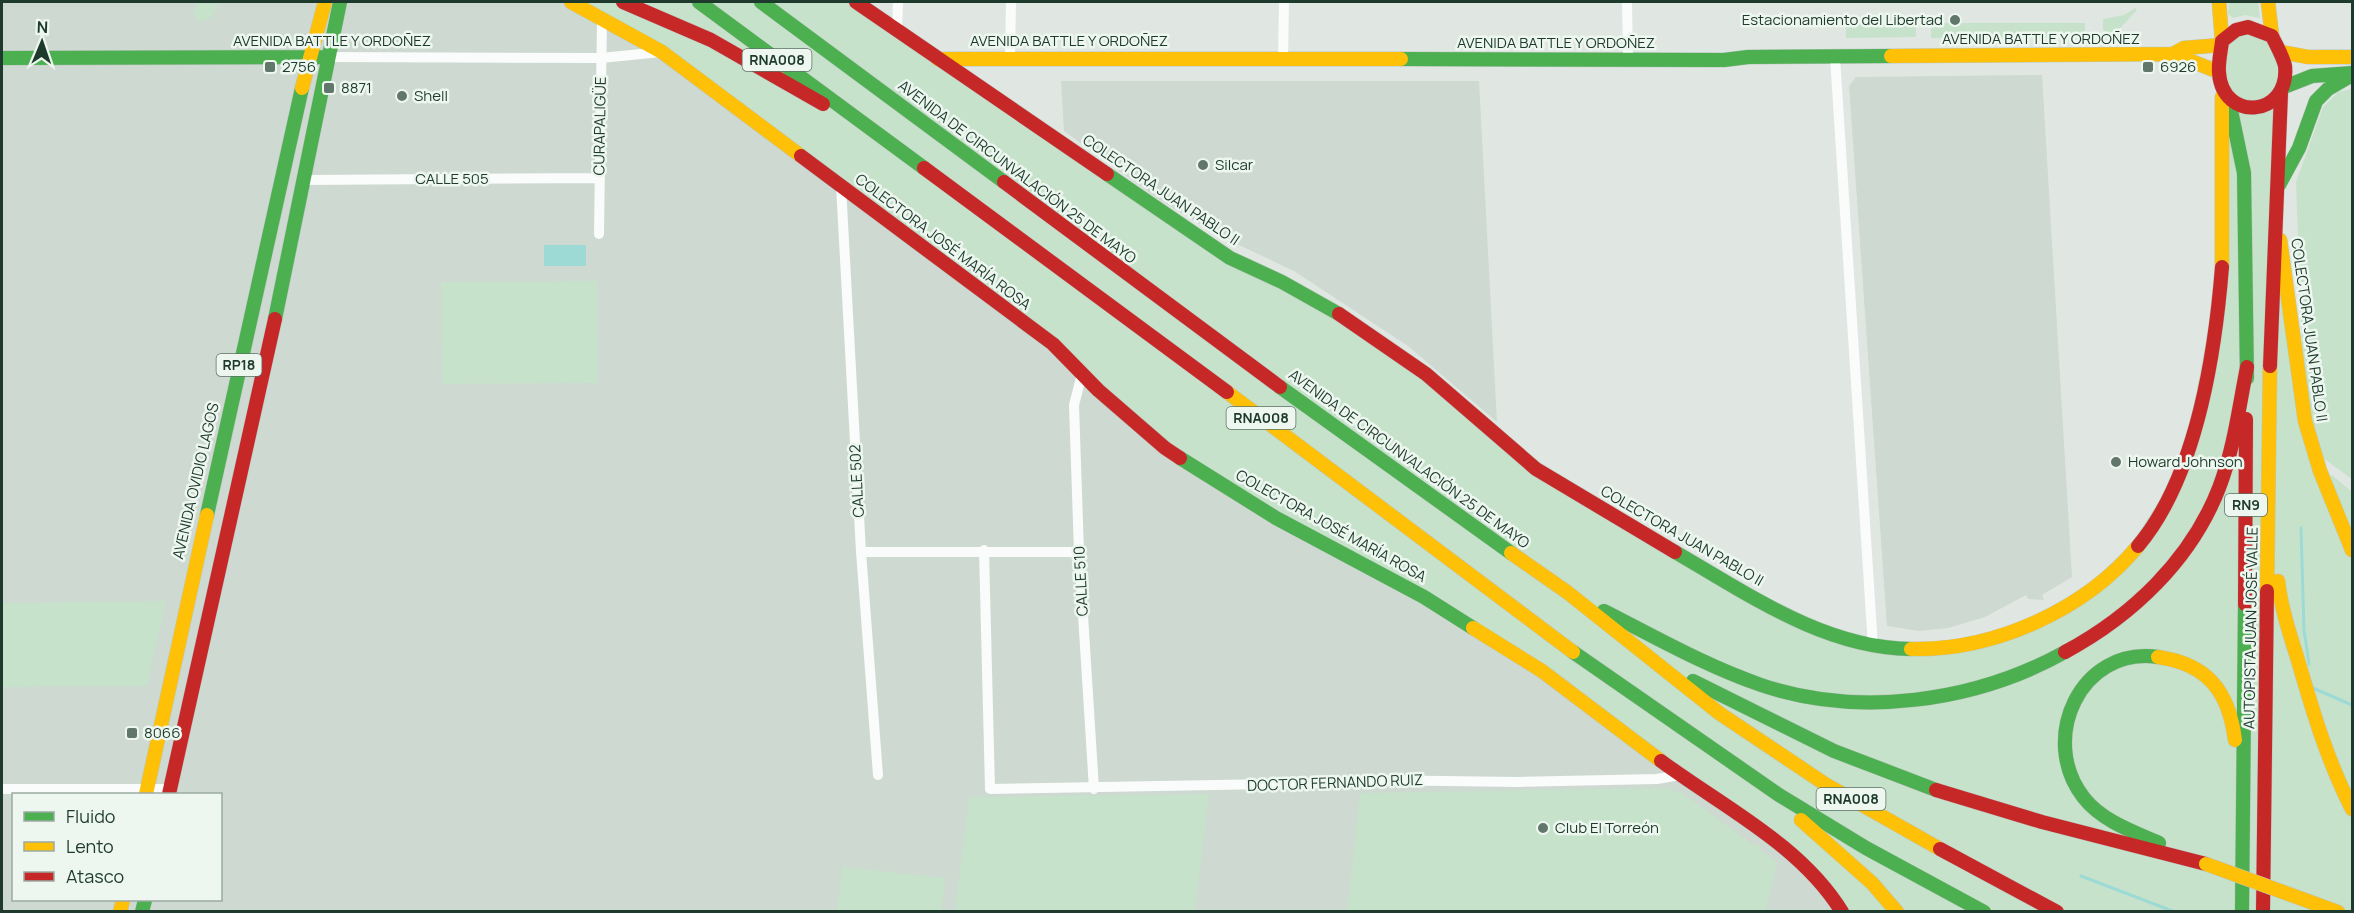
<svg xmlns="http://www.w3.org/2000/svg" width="2354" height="913" viewBox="0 0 2354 913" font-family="Manrope,sans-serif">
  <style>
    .built { fill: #cdd9d1; fill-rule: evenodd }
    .green { fill: #c7e2ca }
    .water { fill: #9ddad6 }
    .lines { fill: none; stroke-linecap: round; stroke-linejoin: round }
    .stream { stroke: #9ddad6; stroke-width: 3 }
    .fast-casing { stroke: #bcc6c0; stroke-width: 15 }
    .slow-casing { stroke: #bcc6c0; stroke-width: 15 }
    .jam-casing { stroke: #bcc6c0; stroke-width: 15 }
    .street { stroke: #fafbfb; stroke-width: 10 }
    .fast { stroke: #4caf50; stroke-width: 14 }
    .slow { stroke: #ffc107; stroke-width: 14 }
    .jam { stroke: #c62828; stroke-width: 14 }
    .slow-bridge-casing { stroke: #bac4bf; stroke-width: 15; stroke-linecap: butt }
    .slow-bridge { stroke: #ffc107; stroke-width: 14 }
    .poi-dot { fill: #62776c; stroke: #edf7f0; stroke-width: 2 }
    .labels { text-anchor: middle; stroke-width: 5; stroke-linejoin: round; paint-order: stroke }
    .shield { fill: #edf7f0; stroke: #5c7368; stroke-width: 1.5 }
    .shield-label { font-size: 14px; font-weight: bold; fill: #1e3a2d }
    .poi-label { font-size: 15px; fill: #1e3a2d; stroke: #edf7f0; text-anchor: start }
    .street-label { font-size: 15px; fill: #1e3a2d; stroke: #edf7f0 }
  </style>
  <rect width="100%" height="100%" fill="#e0e7e2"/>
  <path class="built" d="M2,2h569l60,34 1157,815 54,61h-1840zM14,794h206v106h-206z
    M2042,75l30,502 -30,18 2,5 -16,-1 -2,-4 -41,22 -37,11 -29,3 -32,-5 -38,-540 7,-9z
    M1061,81h418l18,341 -89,-76 -114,-75 -74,-35 -62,-37 -94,-68z"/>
  <path class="green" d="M197,2h22c-4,11 -7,20 -20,19l-6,-8z
    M571,2h285l374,256 129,67 173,141 290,167 105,16 111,-28 79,-54 66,-104 40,-212 -4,-190 17,-31 41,14v146l20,190 55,170v361h-510l-13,-20 -287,-220 -377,-223 -112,-104 -391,-292z
    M2229,2h29l2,16 -15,-3 -12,3 -5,-4z
    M2135,8l2,2 -26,28 -8,-9v-10l21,-4z
    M1931,23h154v14l-154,1z
    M1846,24h70v13l-70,1z
    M2352,89v390l-29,-21 -4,-8 -14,-62 -3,-37 -6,-169 27,-75 15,-15z
    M597,281l1,102 -156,1 -1,-102z
    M2332,475l20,17v37l-23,-52z
    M166,601l-19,85 -145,1v-84z
    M1670,788l5,5 3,-3 75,55h7v5l17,12 -11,49h-419l13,-118z
    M1209,794l-14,117h-240l14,-114z
    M842,867l103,11 -3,33h-105z"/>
  <path class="water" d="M544,245h42v21h-42z"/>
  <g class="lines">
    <path class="stream" d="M2301,528l3,102 5,34
      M2313,688l39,17
      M2081,876l94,36"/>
    <g class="fast-casing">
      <path id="fast" d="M699,2l225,166
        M761,2l243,180
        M2,58l326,-1
        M1401,59l323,1 24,-3 143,-1
        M2284,87l28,-11 40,-3
        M2229,101l15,72 3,205
        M1107,174l123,84 52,24 57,32
        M2279,185l20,-37 17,-47 12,-12 24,-14
        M275,319l65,-317
        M1280,387l231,166
        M1180,458l96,60 148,79 49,31
        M207,515l95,-427
        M1675,552c73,42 149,96 236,97
        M1604,611c51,26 102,55 157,74 98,33 214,17 304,-33
        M1573,652l206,143 87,53 118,64
        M2158,657c-78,-11 -120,83 -74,141 18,23 50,34 75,45
        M1693,681l141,70 102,39
        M142,912l3,-12
        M2242,912l3,-308"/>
    </g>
    <g class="slow-casing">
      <path id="slow" d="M571,2l91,50 139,104
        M2219,2l3,39
        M2268,2l4,34
        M2281,52l27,5h44
        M2173,54l46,18
        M1891,56l282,-2 11,-6 37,-3
        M938,59h463
        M302,88l23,-86
        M2280,240l25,181 15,50 32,79
        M2222,267v-170
        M1227,392l346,260
        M1511,553l56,39 152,121 106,71 115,65
        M2278,581c3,26 11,51 19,76 15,52 30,103 55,152
        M2267,591l3,-225
        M1473,628l69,43 119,90
        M1911,649c83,2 174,-39 227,-103
        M2158,657c50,7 71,35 77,83
        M146,794l61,-279
        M1801,820l71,63 25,29
        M2283,892l55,20
        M120,912l3,-12"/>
    </g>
    <g class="jam-casing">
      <path id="jam" d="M623,2l88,38 112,64
        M856,2l251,172
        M2248,27l24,9c4,9 11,20 13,30 5,51 -62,57 -66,7 -1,-10 2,-22 3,-32l14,-11z
        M801,156l252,188 45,46 67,58 15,10
        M924,168l303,224
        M1004,182l276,205
        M1339,314l87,60 110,95 139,83
        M2270,366l11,-273
        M2138,546c58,-69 77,-191 84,-279
        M2245,604l1,-185
        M2065,652c67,-36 126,-92 154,-164 15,-39 20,-81 28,-121
        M1661,761c62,46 140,84 181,151
        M1936,790l106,32 164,42
        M169,794l106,-475
        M1940,849l117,63
        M2263,912l4,-321"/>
    </g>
    <path class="street" d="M1627,2l1,58
      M897,32l1,-30
      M328,57l273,1 60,-6
      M1010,57l1,-55
      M1835,57l38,590
      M1283,58l1,-56
      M304,180l295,-2
      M841,186l20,366 17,223
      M599,234l3,-215
      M1082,374l-8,31 5,147 15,237
      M984,550l6,239 339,-6 42,-3 146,2 140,-3 23,-4
      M861,552h218
      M2,789h168"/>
    <use href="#fast" class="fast"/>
    <use href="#slow" class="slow"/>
    <use href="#jam" class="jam"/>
    <g class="slow-bridge-casing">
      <path id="slow-bridge" d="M2206,864l77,28"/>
    </g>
    <use href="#slow-bridge" class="slow-bridge"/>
  </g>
  <g class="poi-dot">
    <circle cx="1955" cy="20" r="6"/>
    <rect x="264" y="61" width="12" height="12" rx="3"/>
    <rect x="2142" y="61" width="12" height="12" rx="3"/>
    <rect x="323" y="82" width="12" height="12" rx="3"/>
    <circle cx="402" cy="96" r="6"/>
    <circle cx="1203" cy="165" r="6"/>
    <circle cx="2116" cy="462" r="6"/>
    <rect x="126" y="727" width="12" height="12" rx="3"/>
    <circle cx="1543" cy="828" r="6"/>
  </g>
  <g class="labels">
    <g class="shield">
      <rect x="742.5" y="49" width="69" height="22" rx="4.5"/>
      <rect x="216.5" y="354" width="45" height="22" rx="4.5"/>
      <rect x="1226.5" y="407" width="69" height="22" rx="4.5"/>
      <rect x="2225" y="494" width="42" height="22" rx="4.5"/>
      <rect x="1816.5" y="788" width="69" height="22" rx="4.5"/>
    </g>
    <g class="shield-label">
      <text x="777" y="65">RNA008</text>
      <text x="239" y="370">RP18</text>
      <text x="1261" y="423">RNA008</text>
      <text x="2246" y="510">RN9</text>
      <text x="1851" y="804">RNA008</text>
    </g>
    <g class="poi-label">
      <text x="1943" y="25" text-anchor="end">Estacionamiento del Libertad</text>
      <text x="282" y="72">2756</text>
      <text x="2160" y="72">6926</text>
      <text x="341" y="93">8871</text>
      <text x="414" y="101">Shell</text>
      <text x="1215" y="170">Silcar</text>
      <text x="2128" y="467">Howard Johnson</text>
      <text x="144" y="738">8066</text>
      <text x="1555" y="833">Club El Torreón</text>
    </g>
    <g class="street-label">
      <text x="2041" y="44">AVENIDA BATTLE Y ORDOÑEZ</text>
      <text x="332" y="46">AVENIDA BATTLE Y ORDOÑEZ</text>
      <text x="1069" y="46">AVENIDA BATTLE Y ORDOÑEZ</text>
      <text x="1556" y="48">AVENIDA BATTLE Y ORDOÑEZ</text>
      <text transform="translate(600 126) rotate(-89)" y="5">CURAPALIGÜE</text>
      <text transform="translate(1017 172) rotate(37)" y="5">AVENIDA DE CIRCUNVALACIÓN 25 DE MAYO</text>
      <text x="452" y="184">CALLE 505</text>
      <text transform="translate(1161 190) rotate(34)" y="5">COLECTORA JUAN PABLO II</text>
      <text transform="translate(943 242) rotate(37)" y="5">COLECTORA JOSÉ MARÍA ROSA</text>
      <text transform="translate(2309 330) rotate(82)" y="5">COLECTORA JUAN PABLO II</text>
      <text transform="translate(1409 459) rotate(36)" y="5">AVENIDA DE CIRCUNVALACIÓN 25 DE MAYO</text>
      <text transform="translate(196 481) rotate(-77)" y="5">AVENIDA OVIDIO LAGOS</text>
      <text transform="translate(857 481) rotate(-93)" y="5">CALLE 502</text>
      <text transform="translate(1331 526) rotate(29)" y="5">COLECTORA JOSÉ MARÍA ROSA</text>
      <text transform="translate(1682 536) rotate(30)" y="5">COLECTORA JUAN PABLO II</text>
      <text transform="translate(1081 581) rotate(-93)" y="5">CALLE 510</text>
      <text transform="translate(2251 628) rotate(-89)" y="5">AUTOPISTA JUAN JOSÉ VALLE</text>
      <text transform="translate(1335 783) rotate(-2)" y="5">DOCTOR FERNANDO RUIZ</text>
    </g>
  </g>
  <rect width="2354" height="913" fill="none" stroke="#1e3a2d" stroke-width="6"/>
  <rect x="12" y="793" width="210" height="108" fill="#edf7f0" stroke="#9aaba2" stroke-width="1.5"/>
  <rect x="24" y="812" width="30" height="9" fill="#4caf50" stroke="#9aaba2" stroke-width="1.5"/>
  <text x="66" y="823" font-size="18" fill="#1e3a2d">Fluido</text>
  <rect x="24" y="842" width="30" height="9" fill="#ffc107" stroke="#9aaba2" stroke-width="1.5"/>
  <text x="66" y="853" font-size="18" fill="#1e3a2d">Lento</text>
  <rect x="24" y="872" width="30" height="9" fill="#c62828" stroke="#9aaba2" stroke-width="1.5"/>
  <text x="66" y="883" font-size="18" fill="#1e3a2d">Atasco</text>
  <g transform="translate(42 42) rotate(2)" stroke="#edf7f0" stroke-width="4.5" paint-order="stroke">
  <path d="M0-4.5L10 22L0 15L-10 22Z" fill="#1e3a2d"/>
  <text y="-9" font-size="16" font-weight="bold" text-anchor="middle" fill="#1e3a2d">N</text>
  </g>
</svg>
